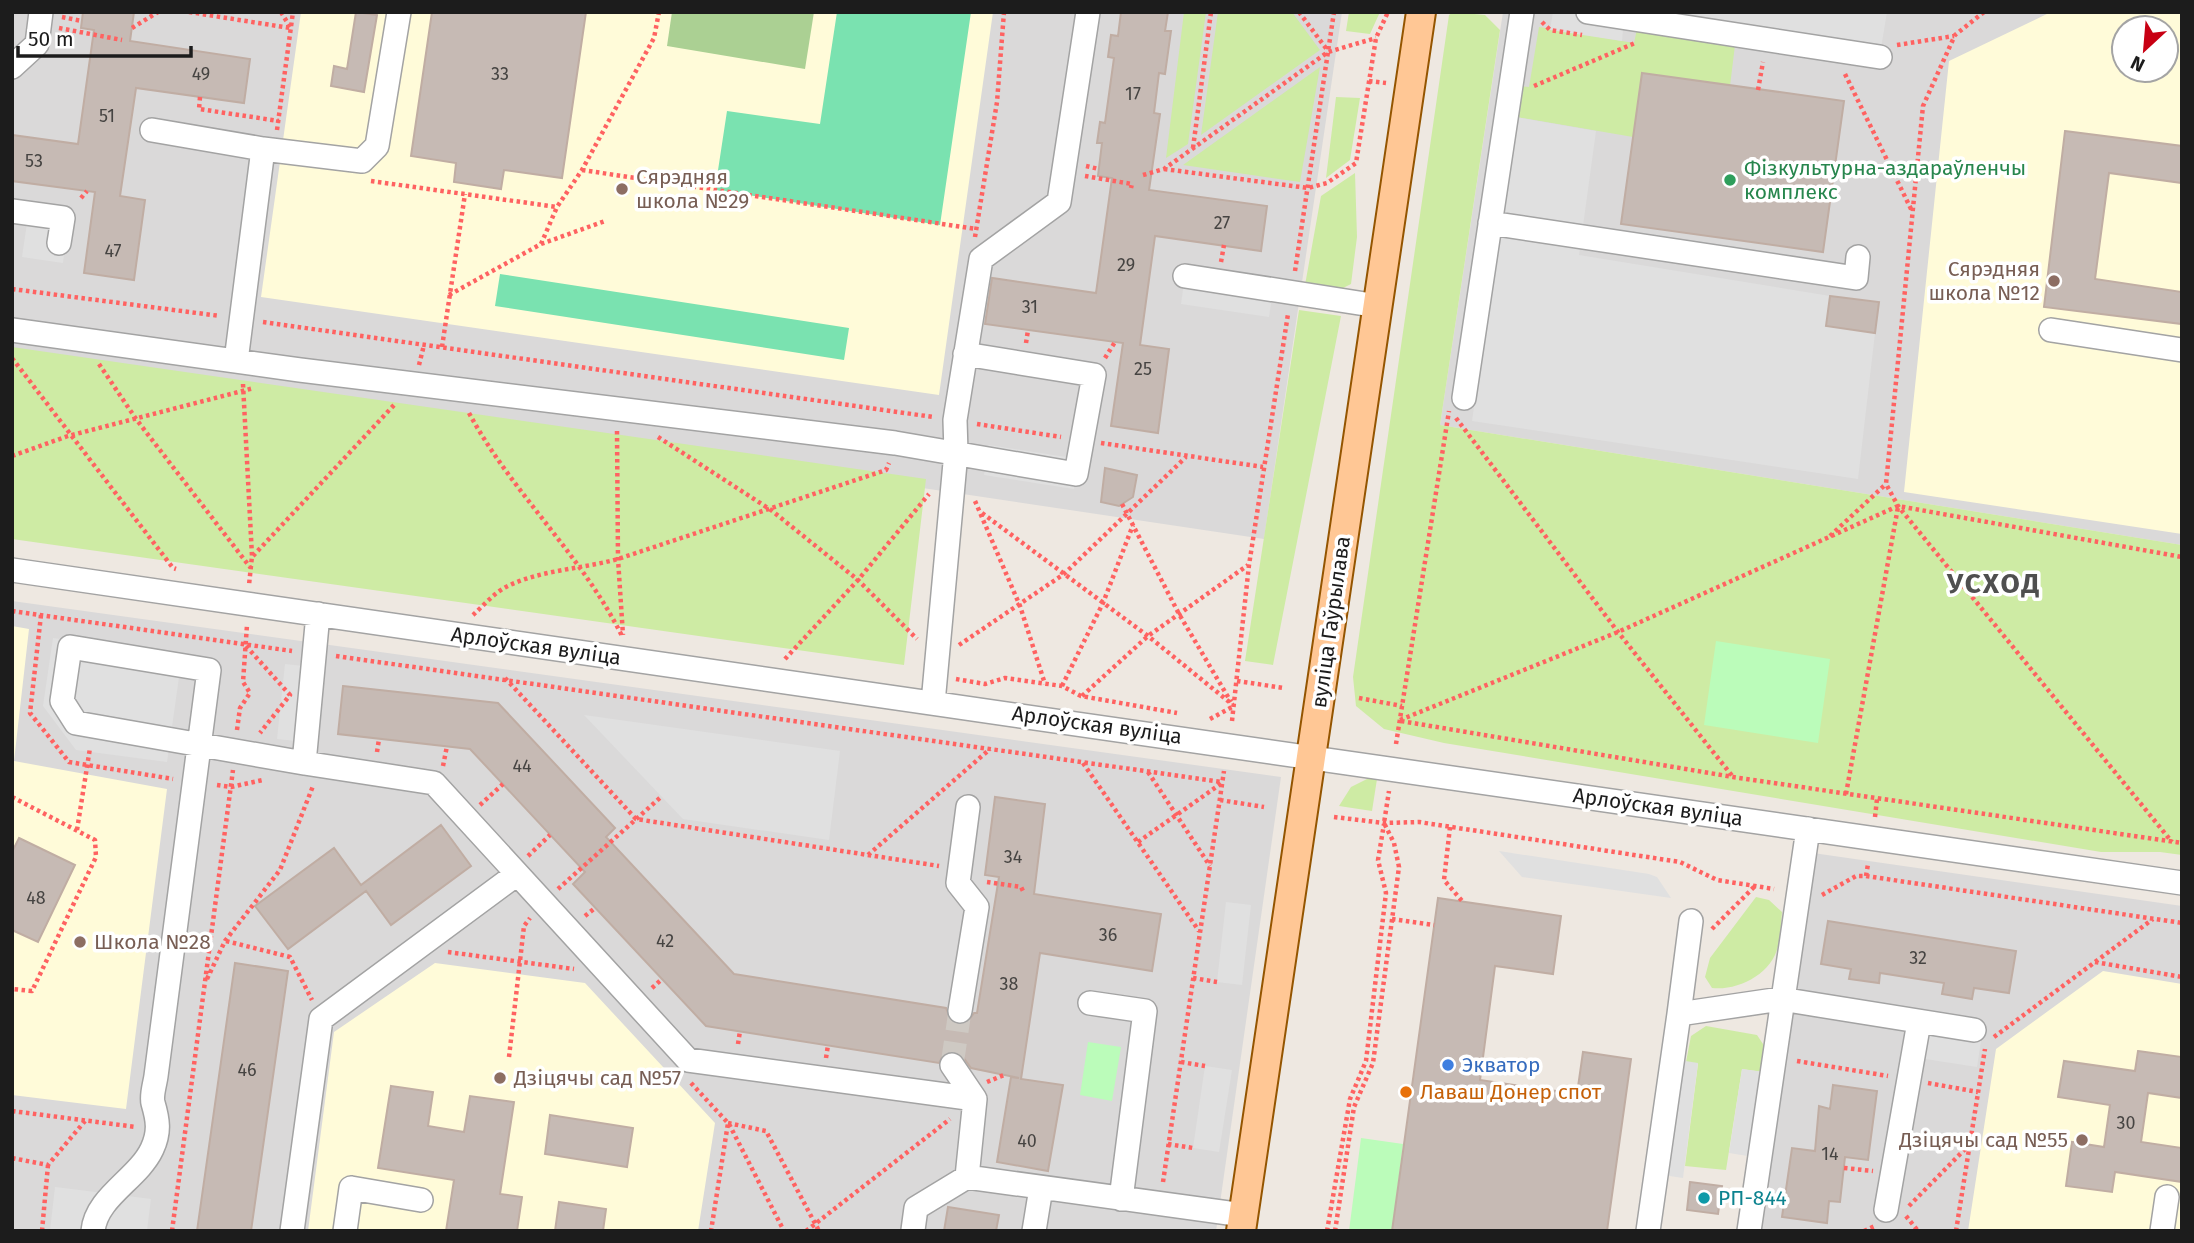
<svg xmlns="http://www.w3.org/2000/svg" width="2194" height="1243" viewBox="0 0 2194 1243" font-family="'Fira Sans',sans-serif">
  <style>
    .residential { fill: #dad9d9; fill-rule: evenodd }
    .education { fill: #fffbd9; fill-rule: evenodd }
    .grass { fill: #ceeba4 }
    .forest { fill: #abd093 }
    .park { fill: #bbfcba }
    .pitch { fill: #7ae2b0 }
    .parking { fill: #e0e0e0 }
    .building { fill: #c6bab4; stroke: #c0ada3; stroke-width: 2 }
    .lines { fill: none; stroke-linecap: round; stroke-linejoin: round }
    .minor-tunnel { stroke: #cec9c3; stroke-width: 23; stroke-dasharray: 23 11; stroke-linecap: butt }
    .minor-casing { stroke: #a3a3a3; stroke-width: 26 }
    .major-casing { stroke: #945500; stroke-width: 32 }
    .path { stroke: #ff6261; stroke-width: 4.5; stroke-dasharray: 3.5 3.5; stroke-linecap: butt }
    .minor { stroke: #fff; stroke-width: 23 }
    .major { stroke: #ffc795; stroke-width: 28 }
    .leisure-dot { fill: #2e9e5b; stroke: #fff; stroke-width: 2.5 }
    .education-dot { fill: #8d6e63; stroke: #fff; stroke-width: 2.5 }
    .shop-dot { fill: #3f7fe0; stroke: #fff; stroke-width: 2.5 }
    .food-dot { fill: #e8710a; stroke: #fff; stroke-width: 2.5 }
    .culture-dot { fill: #0f9aa8; stroke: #fff; stroke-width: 2.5 }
    .labels { text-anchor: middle; stroke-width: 7; stroke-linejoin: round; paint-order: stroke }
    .number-label { font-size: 18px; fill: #464442 }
    .leisure-label { font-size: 21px; fill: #27864d; stroke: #fff; text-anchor: start }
    .education-label { font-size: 21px; fill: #785e54; stroke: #fff; text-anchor: start }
    .street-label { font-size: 21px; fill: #1c1c1c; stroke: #fff }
    .shop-label { font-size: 21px; fill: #366cbe; stroke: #fff; text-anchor: start }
    .food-label { font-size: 21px; fill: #c56008; stroke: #fff; text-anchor: start }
    .culture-label { font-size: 21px; fill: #0d838f; stroke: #fff; text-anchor: start }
    .district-label { font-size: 28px; font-weight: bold; letter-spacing: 2px; fill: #4f4f4f; stroke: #fff }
  </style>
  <rect width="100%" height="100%" fill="#eee8e1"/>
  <path class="residential" d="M12,12h1330l-78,527 -1252,-187z
    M1503,12h679v533l-742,-120zM2124,28h42v42h-42z
    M12,601l1269,176 -65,454h-1204z
    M1813,853l369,53v325h-425z"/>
  <path class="education" d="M301,12h692l-54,383 -678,-98z
    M2051,12h131v522l-278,-42 45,-431zM2124,28h42v42h-42z
    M12,626l17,3 -15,132 153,28 -41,320 -114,-14z
    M435,963l150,20 130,140 -17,108h-390l26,-199z
    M2103,971l79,13v247h-214l28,-182z"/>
  <path class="grass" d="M1184,12h22l-18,132 -22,14z
    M1218,12h74l28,38 -119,85z
    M1349,12h31l-10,22 -24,-3z
    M1453,12l32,3 15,15 -60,395 742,120v310l-22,-3h-59l-657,-109 -60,-14 -28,-23 -3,-29 96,-662z
    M1539,27l95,16 3,-14 98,16 -5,41 -88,-12 -9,63 -117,-20 5,-31 8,1z
    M1320,67l-20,115 -117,-17z
    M1336,97l24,1 -10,62 -24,18z
    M1355,173l2,64 -6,47 -12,6 -34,-5 16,-89z
    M1299,310l42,6 -68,349 -28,-4z
    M12,347l914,132 -22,186 -892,-126z
    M1367,779h10l-5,32 -33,-5 12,-19z
    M1756,897l13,3 13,12c-1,11 -1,23 -4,34 -6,28 -40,45 -66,42l-7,-11 5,-19z
    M1706,1026l51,9 8,12 -3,25 -20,-3 -16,101 -41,-4 13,-102 -12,-2 5,-26z"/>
  <path class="forest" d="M672,12h142l-9,57 -138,-23z"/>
  <path class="park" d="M1716,641l114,18 -12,84 -114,-18z
    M1088,1042l33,5 -9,54 -32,-6z
    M1361,1138l42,6 -11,87h-43z"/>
  <path class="pitch" d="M837,12h134l-31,213 -225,-35 12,-79 93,13z
    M500,274l349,54 -5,32 -349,-54z"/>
  <path class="parking" d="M1553,12h35l36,6 -2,23 -72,-11z
    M1656,12h231l-6,36z
    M1516,117l80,14 -17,124 251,41 -3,30 48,7 -17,146 -386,-58z
    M27,223l40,6 -4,34 -41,-6z
    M1185,276l88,14 -4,27 -88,-13z
    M989,445l90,14 -5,30 -90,-14z
    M53,638l129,18 -15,106 -91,-12 -33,-44z
    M285,664l28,3 -8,75 -28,-3z
    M584,715l256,36 -11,89 -146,-21z
    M1499,851l150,23 8,3 14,21 -149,-21z
    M1226,902l25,3 -9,80 -25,-3z
    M1926,1013l58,9 -7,45 -58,-9z
    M1673,1059l25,4 -15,115 -27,-4z
    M1205,1066l27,4 -13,82 -26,-4z
    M1742,1069l30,4 -12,85 -31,-5z
    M55,1187l96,12 -4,32h-97z"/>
  <path class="building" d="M83,12h51l-4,29 120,18 -6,44 -108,-15 -16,108 25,4 -11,80 -50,-7 11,-81 -83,-11v-46l66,9 16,-114 -13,-2z
    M356,12l21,3 -13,77 -33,-6 3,-20 13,3z
    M432,12h154l-24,166 -58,-8 -3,19 -47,-7 2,-19 -45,-7z
    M1121,12h47l-3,19h6l-6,43 -6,-1 -5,40 6,1 -11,76 118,16 -6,45 -106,-15 -15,109 29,4 -11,84 -47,-7 12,-83 -138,-19 7,-46 104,15 16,-115 -14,-2 4,-33h-5l3,-21 5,1 9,-65 -6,-1 3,-22 7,1z
    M1642,73l202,28 -21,151 -202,-28z
    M2065,131l117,15v37l-73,-10 -14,106 87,13v32l-138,-17z
    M1830,296l49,6 -4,31 -49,-7z
    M1105,468l32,7 -4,22 -14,9 -18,-4z
    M343,686l155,17 117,125 -9,9 128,137 212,34 6,14 14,2 8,-11h3l22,-136 -14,-2 10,-78 50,7 -11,90 127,20 -9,57 -112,-18 -19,126 42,6 -15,86 -51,-9 14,-85 8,1 -48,-10 -8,-11 -11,-6 -8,3 -5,9 -233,-37 -133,-142 12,-12 -115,-123 -132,-15z
    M441,825l30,41 -80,59 -25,-34 -78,58 -33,-43 79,-58 27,37z
    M19,838l56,27 -37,77 -26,-12v-78z
    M1438,898l123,18 -8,58 -58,-8 -15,114 97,14 6,-42 48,7 -24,172h-215z
    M1828,921l188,30 -7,42 -35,-5 -2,11 -30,-5 2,-11 -64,-10 -1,10 -30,-4 2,-10 -30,-5z
    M235,963l53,8 -37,260h-54z
    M2138,1051l44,6v41l-34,-5 -7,49 41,6v34l-67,-10 -3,20 -46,-6 6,-44 32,5 6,-42 -52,-8 6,-36 71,10z
    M1833,1085l44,6 -9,69 -23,-3 -5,45 -11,-1 -2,22 -45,-6 10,-69 23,3 4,-45 11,3z
    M391,1086l42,6 -5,34 36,6 6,-36 44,6 -14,92 22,3 -5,34h-71l8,-51 -76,-12z
    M550,1115l83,13 -6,39 -82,-13z
    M1690,1182l32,4 -4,28 -31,-4z
    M559,1202l47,7 -3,22h-48z
    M948,1207l51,8 -3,16h-52z"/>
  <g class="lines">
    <path class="minor-tunnel" d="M952,1065l8,-54"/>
    <g class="minor-casing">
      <path id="minor" d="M1588,12l292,45
        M12,67l25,-23 4,-32
        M152,130l111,19 -27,212
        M263,149l99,12 15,-15 22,-134
        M12,211l51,7 -4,25
        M1490,223l366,55 2,-21
        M1185,276l193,30
        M12,330l288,40 595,73 181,31 18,-99 -129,-21
        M2051,330l131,20
        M1464,398l58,-386
        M12,570c723,106 1447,208 2170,313
        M318,614l-14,149 130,20 254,277 287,39
        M933,703l23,-251 -1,-32 26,-161 78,-57 29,-190
        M1090,1003l55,8 -24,188
        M960,1011l17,-104 -19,-24 10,-76
        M1679,1014l12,-93
        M952,1065l23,34 -8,78 276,38
        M1886,1210l33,-188
        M913,1230l3,-22 51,-31
        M93,1231c3,-34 45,-52 59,-82 8,-17 6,-29 1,-46 -2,-8 2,-19 3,-27l53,-406 -139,-23 -8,54 14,22 228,40
        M292,1231l29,-212 196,-145
        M345,1231l6,-43 70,12
        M1034,1231l7,-43
        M1648,1231l31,-217 102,-15 193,31
        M1749,1231l59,-402
        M2162,1231l5,-34"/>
    </g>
    <g class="major-casing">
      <path id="major" d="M1241,1231l180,-1219"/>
    </g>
    <path class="path" d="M189,12l101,16
      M281,12l9,15
      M1299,12l29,39
      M1984,12l-29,23 -32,71 -37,378 12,22 274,336
      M62,17l20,4
      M1542,22l8,8 32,5
      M59,28l63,12
      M132,28l26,-16
      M1897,45l57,-9
      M1845,74l67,137
      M1369,81l17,2
      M1534,86l101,-43
      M1758,90l5,-28
      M200,97l-1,12 80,12
      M277,130l16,-118
      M1193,148l18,-136
      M1086,166l13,3
      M1164,169l144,19 19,-5 29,-20 20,-125 12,-26
      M582,170l394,59
      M1143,175l21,-6 164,-117 48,-14
      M1085,176l47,8 -1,4
      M371,181l186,26
      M81,198l6,-7
      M975,237l22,-135 7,-90
      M541,244l64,-23
      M1221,262l3,-17
      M1295,271l39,-259
      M12,289l208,27
      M449,295l92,-51 16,-37 25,-37 72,-132 5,-26
      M263,322l670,95
      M1026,343l2,-13
      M442,347l23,-153
      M12,358l161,210 3,1
      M1105,358l10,-16
      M99,364l37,55 114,148
      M419,365l5,-20
      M243,384l9,172 -3,29
      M469,413c43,80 113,142 153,223
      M1456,418l162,214 115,145
      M977,424l84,13
      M617,431l1,128 5,76
      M658,437l113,73 87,70 59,59
      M1101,443l162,24
      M12,456l56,-20 186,-48
      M975,501l45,105 25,78
      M1122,504l57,110 52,88
      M982,513l166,123 85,69
      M1830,536l56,-52
      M253,556l142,-152
      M12,611l280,40
      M41,615l-11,98 39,49 104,17
      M473,615c10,-9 21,-22 33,-28 33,-17 76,-18 112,-28l268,-89 3,-7
      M959,645l105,-71 122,-117
      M246,646l44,49 -30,38
      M336,656l886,126
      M785,659l73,-79 71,-86
      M505,678l131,141 303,47
      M956,679l29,5 20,-6 57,8 19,10 96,17
      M1237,681l47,7
      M1062,686l41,-83 30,-78
      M1082,696l66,-60 100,-71
      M1359,698l43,8
      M1210,719l24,-13
      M1400,720l218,-88 280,-126 284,51
      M1232,721l17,-156 39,-251
      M1401,721l332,56 449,66
      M237,730l3,-22 10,-15 -7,-11 4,-57
      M1396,744l53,-333
      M377,752l2,-13
      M1083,763l116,168
      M443,766l4,-20
      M1148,772l62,94
      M217,785l14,2 32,-7
      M1846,794l52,-287
      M12,797l83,43 1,17 -64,134 -20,-2
      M1220,800l44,7
      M480,805l23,-21
      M1334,817l50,6 35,-1 261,40 37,18 57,9
      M1875,817l2,-18
      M1450,827l-6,53 19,22
      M77,830l13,-82
      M1138,842l84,-59
      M868,855l122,-106
      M528,856l22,-21
      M1866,876l2,-12
      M987,882l34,5 3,6
      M558,889l104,-93
      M1822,895l34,-19h10l316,47
      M585,916l10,-8
      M1392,919l42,6
      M1712,929l43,-43
      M226,941l64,16 22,43
      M448,952l126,17
      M2095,962l87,15
      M1193,978l24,4
      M207,979l18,-38 55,-71 33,-84
      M652,988l10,-9
      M1994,1037l159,-118
      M738,1044l2,-13
      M509,1057l15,-131 6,-8
      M826,1058l2,-13
      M1797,1061l91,15
      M1181,1062l24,4
      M987,1082l17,-7
      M691,1083l37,40 -17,108
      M1928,1083l50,9
      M12,1111l124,16
      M728,1123l38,8 53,100
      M729,1124l55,107
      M1168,1144l25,4
      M12,1158l36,7 37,-44
      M1844,1168l29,3
      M1163,1182l61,-411
      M1909,1206l60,-61
      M1906,1216l12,15
      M42,1231l6,-66
      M172,1231l61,-461
      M806,1231l144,-112
      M1327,1231l23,-132 16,-38 20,-168 -8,-33 6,-36
      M1335,1231l19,-124 19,-44 26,-196 -5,-24 -10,-20 5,-32
      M1864,1231l11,-5
      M1956,1231l29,-182"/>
    <use href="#minor" class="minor"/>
    <use href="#major" class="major"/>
  </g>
  <circle class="leisure-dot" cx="1730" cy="180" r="7"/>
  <g class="education-dot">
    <circle cx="622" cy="189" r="7"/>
    <circle cx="2054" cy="281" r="7"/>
    <circle cx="80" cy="942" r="7"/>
    <circle cx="500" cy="1078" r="7"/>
    <circle cx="2082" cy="1140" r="7"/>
  </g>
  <circle class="shop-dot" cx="1448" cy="1065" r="7"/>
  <circle class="food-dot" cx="1406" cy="1092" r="7"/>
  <circle class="culture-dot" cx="1704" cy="1198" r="7"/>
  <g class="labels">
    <g class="number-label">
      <text x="201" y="80">49</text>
      <text x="500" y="80">33</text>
      <text x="1133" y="100">17</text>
      <text x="107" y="122">51</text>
      <text x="34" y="167">53</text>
      <text x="1222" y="229">27</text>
      <text x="113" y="257">47</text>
      <text x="1126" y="271">29</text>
      <text x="1030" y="313">31</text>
      <text x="1143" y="375">25</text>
      <text x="522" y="772">44</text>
      <text x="1013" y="863">34</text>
      <text x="36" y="904">48</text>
      <text x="1108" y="941">36</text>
      <text x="665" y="947">42</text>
      <text x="1918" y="964">32</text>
      <text x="1009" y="990">38</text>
      <text x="247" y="1076">46</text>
      <text x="2126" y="1129">30</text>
      <text x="1027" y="1147">40</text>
      <text x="1830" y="1160">14</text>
    </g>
    <g class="leisure-label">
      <text x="1744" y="175">Фізкультурна-аздараўленчы<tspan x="1744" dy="24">комплекс</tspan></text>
    </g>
    <g class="education-label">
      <text x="636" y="184">Сярэдняя<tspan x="636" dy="24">школа №29</tspan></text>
      <text x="2040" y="276" text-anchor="end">Сярэдняя<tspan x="2040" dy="24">школа №12</tspan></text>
      <text x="94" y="949">Школа №28</text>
      <text x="514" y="1085">Дзіцячы сад №57</text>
      <text x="2068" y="1147" text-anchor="end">Дзіцячы сад №55</text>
    </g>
    <g class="street-label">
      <text transform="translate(1331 622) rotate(-82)" y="7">вуліца Гаўрылава</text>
      <text transform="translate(536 646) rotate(8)" y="7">Арлоўская вуліца</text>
      <text transform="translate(1097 725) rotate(8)" y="7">Арлоўская вуліца</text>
      <text transform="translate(1658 807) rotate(8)" y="7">Арлоўская вуліца</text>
    </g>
    <g class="shop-label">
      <text x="1462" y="1072">Экватор</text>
    </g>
    <g class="food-label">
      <text x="1420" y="1099">Лаваш Донер спот</text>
    </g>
    <g class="culture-label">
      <text x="1718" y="1205">РП-844</text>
    </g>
    <g class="district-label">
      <text x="1994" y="593">УСХОД</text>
    </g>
  </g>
  <rect width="2194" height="1243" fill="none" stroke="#1c1c1c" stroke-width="28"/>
  <g transform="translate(2145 49) rotate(206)"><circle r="33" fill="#ffffff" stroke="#a4a4a4" stroke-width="2"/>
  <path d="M0-5L12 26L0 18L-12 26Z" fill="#c80013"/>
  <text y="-10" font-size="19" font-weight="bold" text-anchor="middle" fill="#1c1c1c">N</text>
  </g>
  <path d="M18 46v10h173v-10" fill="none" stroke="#1c1c1c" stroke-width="3.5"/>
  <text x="28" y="46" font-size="21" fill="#1c1c1c" stroke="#ffffff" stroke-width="5" paint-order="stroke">50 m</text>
</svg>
